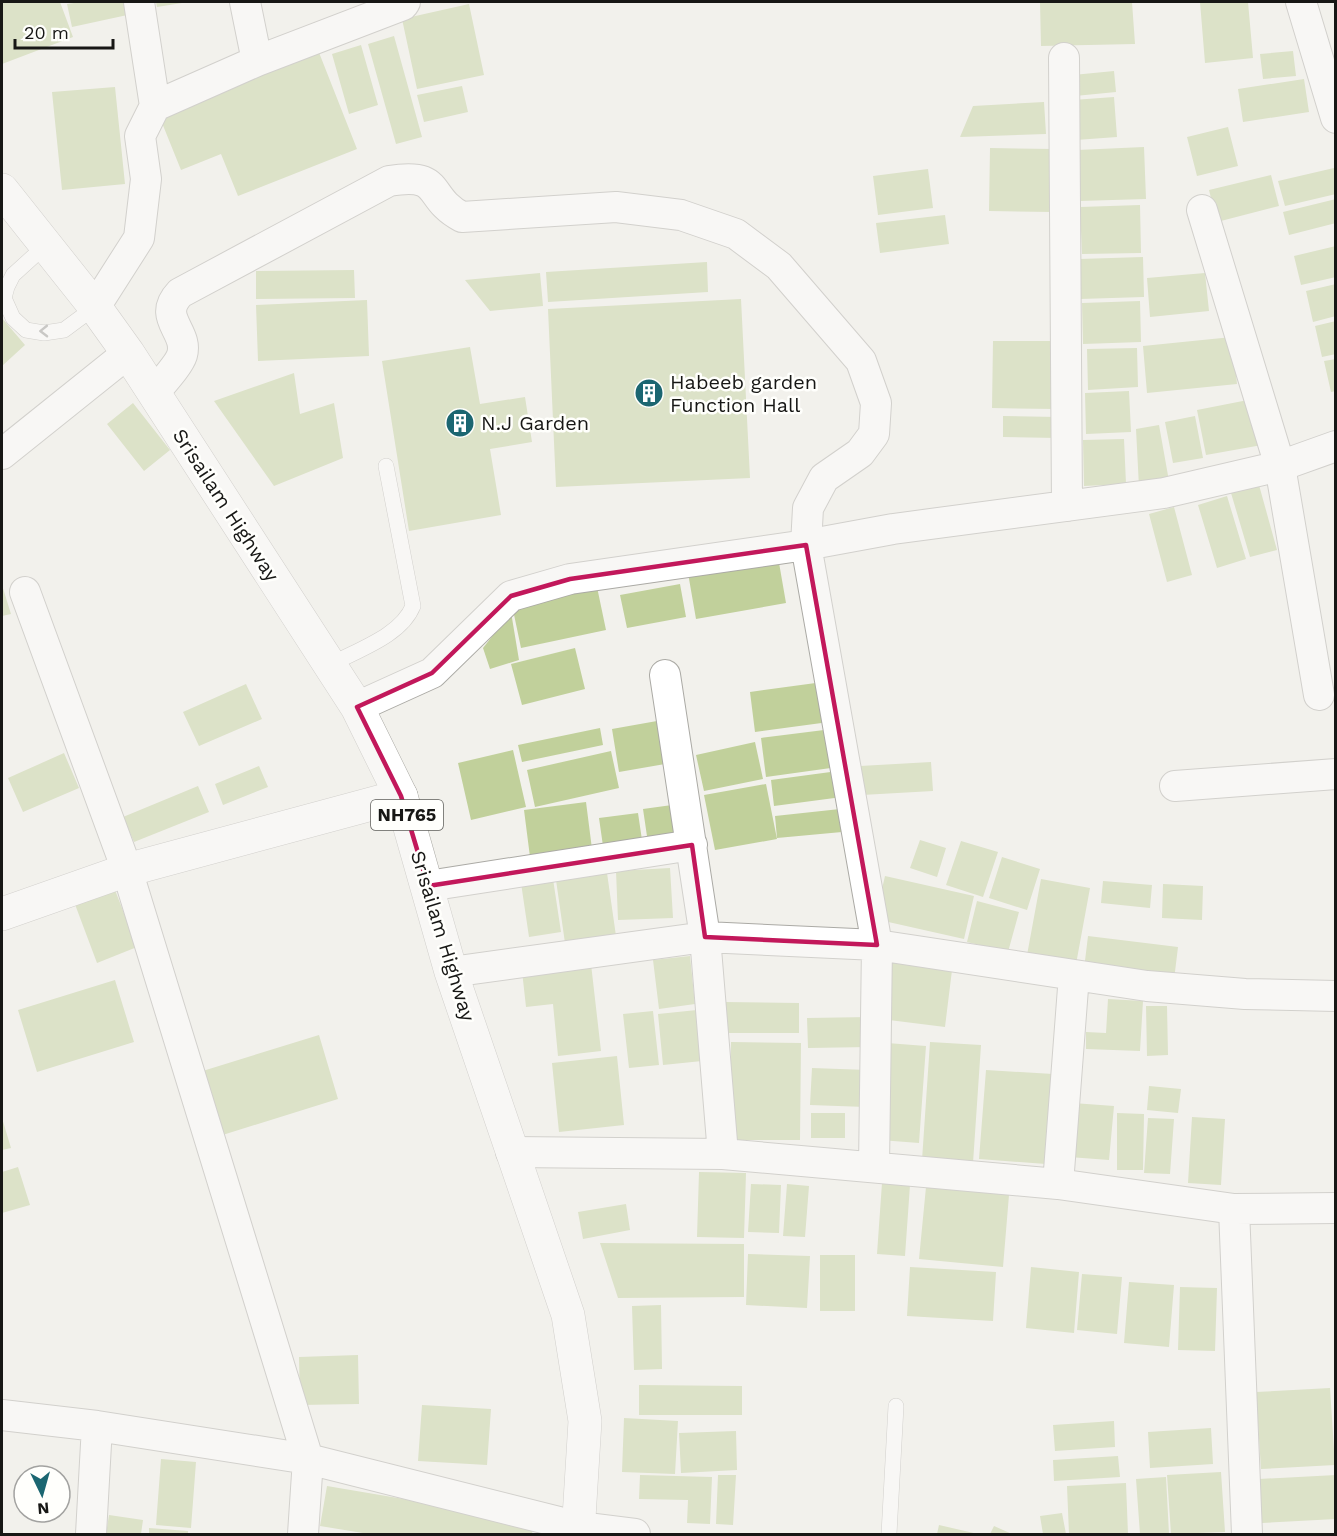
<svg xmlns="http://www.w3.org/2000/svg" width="1337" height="1536" viewBox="0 0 1337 1536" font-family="'Work Sans',sans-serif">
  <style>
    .building { fill: #c1d09b }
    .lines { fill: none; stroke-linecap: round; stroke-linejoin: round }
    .lane-casing { stroke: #abaaa5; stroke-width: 16 }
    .street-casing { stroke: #abaaa5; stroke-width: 32 }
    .secondary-casing { stroke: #abaaa5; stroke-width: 34 }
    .highway-casing { stroke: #abaaa5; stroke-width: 34 }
    .lane { stroke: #fff; stroke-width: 15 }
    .street { stroke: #fff; stroke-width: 30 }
    .secondary { stroke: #fff; stroke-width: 33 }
    .highway { stroke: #fff; stroke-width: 33 }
    .oneway { stroke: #979796 }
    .marked { fill: none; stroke: #c2185b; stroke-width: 4.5; stroke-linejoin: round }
    .labels { text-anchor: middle; stroke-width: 5; stroke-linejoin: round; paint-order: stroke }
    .shield { fill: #fffffc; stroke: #5d5d5a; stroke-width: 1.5 }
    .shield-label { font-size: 18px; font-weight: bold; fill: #171715 }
    .poi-label { font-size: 20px; fill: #171715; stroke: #fffffc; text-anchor: start }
    .street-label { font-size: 20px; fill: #171715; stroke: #fffffc }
  </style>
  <rect width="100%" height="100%" fill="#f2f1ec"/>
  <path class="building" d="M2,2h58l13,35 -71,27z
    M81,2h49l2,12 -60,13 -5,-23z
    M156,2h26v1l-25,4z
    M1040,2h92l3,42 -94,2z
    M1200,2h48l5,56 -48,5z
    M469,4l15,71 -67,14 -15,-70z
    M394,36l28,101 -26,7 -28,-100z
    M361,45l17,60 -29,9 -17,-60z
    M318,50l39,99 -119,47 -17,-42 -40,16 -23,-57z
    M1293,51l3,25 -33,3 -3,-25z
    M1114,71l2,21 -41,4 -2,-21z
    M1304,79l5,33 -66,10 -5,-33z
    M462,86l6,26 -44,10 -7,-27z
    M115,87l10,97 -63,6 -10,-98z
    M1114,97l3,40 -41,3 -3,-40z
    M1044,102l2,32 -86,3 13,-31z
    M1228,127l10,39 -41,10 -10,-39z
    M1144,147l2,52 -67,2 -2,-51z
    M990,148l64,1 -1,63 -64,-1z
    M1334,168l2,26 -51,12 -7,-25z
    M928,169l5,39 -55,7 -5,-39z
    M1271,175l8,31 -62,16 -8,-32z
    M1336,199v24l-47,12 -6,-23z
    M1140,205l1,48 -59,1 -2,-47z
    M945,215l4,29 -69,9 -4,-30z
    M1336,246v31l-35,8 -7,-29z
    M1143,257l1,40 -64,2 -1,-40z
    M707,262l1,30 -160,10 -2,-30z
    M354,270l1,28 -99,1v-28z
    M540,273l3,33 -53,5 -25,-31z
    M1205,273l4,38 -59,6 -3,-39z
    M1336,284v32l-23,6 -7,-31z
    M741,299l9,179 -194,9 -8,-178z
    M367,300l2,56 -111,5 -2,-56z
    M1140,301l1,41 -58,2 -1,-41z
    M2,318l23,27 -23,21z
    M1336,321v33l-14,3 -7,-31z
    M1232,337l5,47 -90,9 -4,-47z
    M993,341h64l-1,68 -64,-1z
    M470,347l10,57 45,-7 7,45 -42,7 11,66 -92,16 -27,-170z
    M1137,348l1,39 -50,3 -1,-41z
    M1336,359v32l-5,1 -7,-31z
    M294,373l6,41 34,-11 9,55 -69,28 -60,-85z
    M1129,391l2,41 -45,2 -1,-41z
    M1253,399l9,46 -56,10 -9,-45z
    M133,403l37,47 -26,21 -37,-47z
    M1003,416l55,1v21l-55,-1z
    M1195,416l8,42 -30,5 -8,-41z
    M1159,425l10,56 -30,6 -3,-58z
    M1124,439l2,45 -42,2 -1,-46z
    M1259,485l18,65 -27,7 -19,-64z
    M1227,496l19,63 -29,9 -19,-63z
    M1174,507l18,68 -25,7 -18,-68z
    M778,557l8,46 -90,16 -8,-46z
    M680,584l6,33 -59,11 -7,-33z
    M2,585l9,29 -9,2z
    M597,587l9,43 -85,18 -9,-43z
    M511,612l8,48 -29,9 -7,-21z
    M575,648l10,41 -63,16 -11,-41z
    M823,682l6,40 -74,10 -5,-40z
    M246,684l16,35 -63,27 -16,-34z
    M657,721l8,43 -46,8 -7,-43z
    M600,728l3,17 -81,17 -4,-17z
    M832,729l6,38 -72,10 -5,-39z
    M755,742l8,37 -59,12 -8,-36z
    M513,750l13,57 -55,13 -13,-57z
    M611,751l8,37 -84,19 -8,-37z
    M64,753l15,35 -56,24 -15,-34z
    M931,762l2,29 -71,4 -2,-29z
    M259,766l9,21 -45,18 -8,-21z
    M838,771l4,26 -68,9 -3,-26z
    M766,784l11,55 -62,11 -11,-55z
    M198,786l11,26 -75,30 -11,-25z
    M586,802l6,47 -62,8 -6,-47z
    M672,805l6,33 -30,5 -5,-34z
    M840,809l2,23 -65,6 -2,-22z
    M638,813l4,27 -39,6 -4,-28z
    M920,840l26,8 -9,29 -27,-9z
    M961,841l37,11 -15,45 -37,-12z
    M1002,857l38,12 -13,41 -38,-12z
    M670,868l3,50 -55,2 -2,-49z
    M607,873l9,63 -51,7 -9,-63z
    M885,876l89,20 -10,43 -89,-20z
    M110,877l27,70 -40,16 -27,-72z
    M553,879l8,53 -32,5 -8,-54z
    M1041,879l49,9 -16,87 -49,-9z
    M1103,881l49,4 -2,23 -49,-5z
    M1163,884l40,2 -1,34 -40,-2z
    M977,901l42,11 -11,40 -41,-10z
    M1088,936l90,11 -4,33 -90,-11z
    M888,955l65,7 -8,65 -64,-8z
    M690,956l5,48 -36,5 -6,-49z
    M591,964l10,87 -43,5 -5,-52 -27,3 -4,-36z
    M115,980l19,62 -97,30 -19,-62z
    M1108,999l35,2 -3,50 -54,-2v-17l20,1z
    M724,1002l75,1v30h-75z
    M1146,1006h21l1,49 -21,1z
    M697,1010l5,51 -39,4 -5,-51z
    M653,1011l6,54 -30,3 -6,-54z
    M870,1017v30l-62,1 -1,-30z
    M319,1035l19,64 -125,39 -20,-64z
    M731,1042l70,1 -1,97h-70z
    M930,1042l51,3 -8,118 -51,-3z
    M887,1043l39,3 -7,97 -39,-3z
    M617,1056l7,69 -65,7 -7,-69z
    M812,1068l56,2 -2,37 -56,-2z
    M986,1070l67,4 -7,90 -67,-5z
    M1149,1086l32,3 -3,24 -31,-3z
    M1073,1103l41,3 -5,54 -40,-3z
    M811,1113h34v25h-34z
    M1117,1113l27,1 -1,56h-26z
    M1192,1117l33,2 -4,66 -33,-2z
    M2,1118l9,30 -9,2z
    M1148,1118l26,1 -4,55 -26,-1z
    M18,1167l12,38 -28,8v-41z
    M699,1172l47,1 -2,65 -47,-1z
    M882,1183l28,2 -5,71 -28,-2z
    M751,1184l30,1 -2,48 -31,-1z
    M787,1184l22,2 -4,51 -22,-1z
    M926,1187l83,8 -6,72 -84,-8z
    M626,1204l4,26 -47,9 -5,-27z
    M600,1243l144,1v53l-126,1z
    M748,1254l62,2 -3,52 -61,-3z
    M820,1255h35v56h-35z
    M910,1267l86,5 -3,49 -86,-5z
    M1031,1267l48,5 -5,61 -48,-5z
    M1082,1274l40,3 -5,57 -40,-4z
    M1129,1282l45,3 -5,62 -45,-4z
    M1180,1287l37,1 -2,63 -37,-1z
    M661,1305l1,64 -28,1 -2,-64z
    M358,1355l1,49 -59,1 -1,-48z
    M639,1385l103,1v29h-103z
    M1330,1388l5,77 -74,4 -5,-77z
    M422,1405l69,4 -4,56 -69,-4z
    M624,1418l54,3 -3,53 -53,-2z
    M1114,1421l1,26 -60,4 -2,-26z
    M1211,1428l2,36 -63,4 -2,-36z
    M736,1431l1,39 -56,3 -2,-40z
    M1118,1456l2,21 -66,4 -1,-21z
    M161,1459l35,3 -5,66 -35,-3z
    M1221,1472l4,60 -54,2 -4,-59z
    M640,1475l72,2 -2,47 -23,-1 1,-23 -49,-1z
    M718,1475h18l-3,50 -17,-1z
    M1336,1475v44l-74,4 -3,-44z
    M1166,1477l3,57h-29l-4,-55z
    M1126,1483l2,51h-59l-2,-48z
    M327,1486l207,35 -2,13h-163l-49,-8z
    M1062,1513l4,21h-23l-3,-18z
    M109,1515l34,5 -2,14h-35z
    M939,1525l39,9h-41z
    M994,1526l18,8h-22z
    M149,1528l39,3v3h-39z"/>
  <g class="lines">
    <g class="lane-casing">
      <path id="lane" d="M46,245l-33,30 -6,12 -3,11 9,20 13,12 18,3 20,-3 31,-23
        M330,665c27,-15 71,-29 83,-59l-27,-140
        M889,1534l7,-128"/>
    </g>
    <g class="street-casing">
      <path id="street" d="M139,2l16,104
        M245,2l12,59
        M1301,2l35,116
        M1064,58l3,448
        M1202,210l78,256 39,229
        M95,307l44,-69 7,-59 -6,-43 15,-30 102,-45 146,-56 2,-3
        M154,393c7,-9 25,-28 28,-38 7,-24 -26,-37 -2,-62l209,-112c56,-9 35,16 73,36l154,-10 65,8 55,19 43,32 82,95 15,42 -2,31 -14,19 -36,25 -16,30 -2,37 71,400 -3,222
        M2,454l126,-101
        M25,592l102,278 181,589 -5,75
        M665,675l40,262 18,217
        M357,707l75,-34 79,-77 59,-17 236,-34 87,-16 271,-36 116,-27 56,-20
        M1175,786l161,-12
        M428,886l264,-41
        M451,972l254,-35 172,8 270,41 98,8 91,2
        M511,1152l212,2 335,30 176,25 102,-1
        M1058,1184l16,-209
        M1234,1209l13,325
        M2,1415l95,11 211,33 271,68 56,7
        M91,1534l6,-108"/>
    </g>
    <g class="secondary-casing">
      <path id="secondary" d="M2,914l125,-44 274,-74"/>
    </g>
    <g class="highway-casing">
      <path id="highway" d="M2,190l93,117 33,46 229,354 44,89 50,176 117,343 17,106 -7,113"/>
    </g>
    <use href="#lane" class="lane"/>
    <use href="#street" class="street"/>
    <use href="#secondary" class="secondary"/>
    <use href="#highway" class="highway"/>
  </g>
  <defs><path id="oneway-chevron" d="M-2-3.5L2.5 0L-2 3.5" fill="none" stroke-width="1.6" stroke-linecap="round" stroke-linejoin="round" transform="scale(1.5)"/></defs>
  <use class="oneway" href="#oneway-chevron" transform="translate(44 331) rotate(179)"/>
  <path d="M0 0H1337V1536H0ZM806,545l71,400 -172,-8 -13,-92 -264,41 -27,-90 -44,-89 75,-34 79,-77 59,-17z" fill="#f2f1ec" fill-opacity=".55" fill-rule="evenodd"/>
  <path class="marked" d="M806,545l71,400 -172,-8 -13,-92 -264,41 -27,-90 -44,-89 75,-34 79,-77 59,-17z"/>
  <defs>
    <g id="building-disc" transform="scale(1.5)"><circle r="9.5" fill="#1b6671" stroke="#fffffc"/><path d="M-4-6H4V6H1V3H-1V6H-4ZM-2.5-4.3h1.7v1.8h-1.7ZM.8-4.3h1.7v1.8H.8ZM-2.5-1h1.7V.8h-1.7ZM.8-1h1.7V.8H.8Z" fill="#fff"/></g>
  </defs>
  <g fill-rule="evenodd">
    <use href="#building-disc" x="649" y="393"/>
    <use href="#building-disc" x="460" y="423"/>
  </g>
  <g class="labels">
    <rect class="shield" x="371" y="800" width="72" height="30" rx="4.5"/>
    <g class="shield-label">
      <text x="407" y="821">NH765</text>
    </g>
    <g class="poi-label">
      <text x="670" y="389">Habeeb garden<tspan x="670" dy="23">Function Hall</tspan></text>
      <text x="481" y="430">N.J Garden</text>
    </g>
    <g class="street-label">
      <text transform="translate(226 505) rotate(57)" y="7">Srisailam Highway</text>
      <text transform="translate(443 936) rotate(73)" y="7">Srisailam Highway</text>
    </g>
  </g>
  <rect width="1337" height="1536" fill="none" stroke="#171715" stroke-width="6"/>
  <g transform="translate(42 1494) rotate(175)"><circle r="28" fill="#fffffc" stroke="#a2a2a0" stroke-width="1.5"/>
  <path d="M0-4.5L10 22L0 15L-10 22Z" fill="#1b6671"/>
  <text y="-9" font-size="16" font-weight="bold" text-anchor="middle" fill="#171715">N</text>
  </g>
  <path d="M15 39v9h98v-9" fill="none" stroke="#171715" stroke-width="3"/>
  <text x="24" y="39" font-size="18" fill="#171715" stroke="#fffffc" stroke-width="4.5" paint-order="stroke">20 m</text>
</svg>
